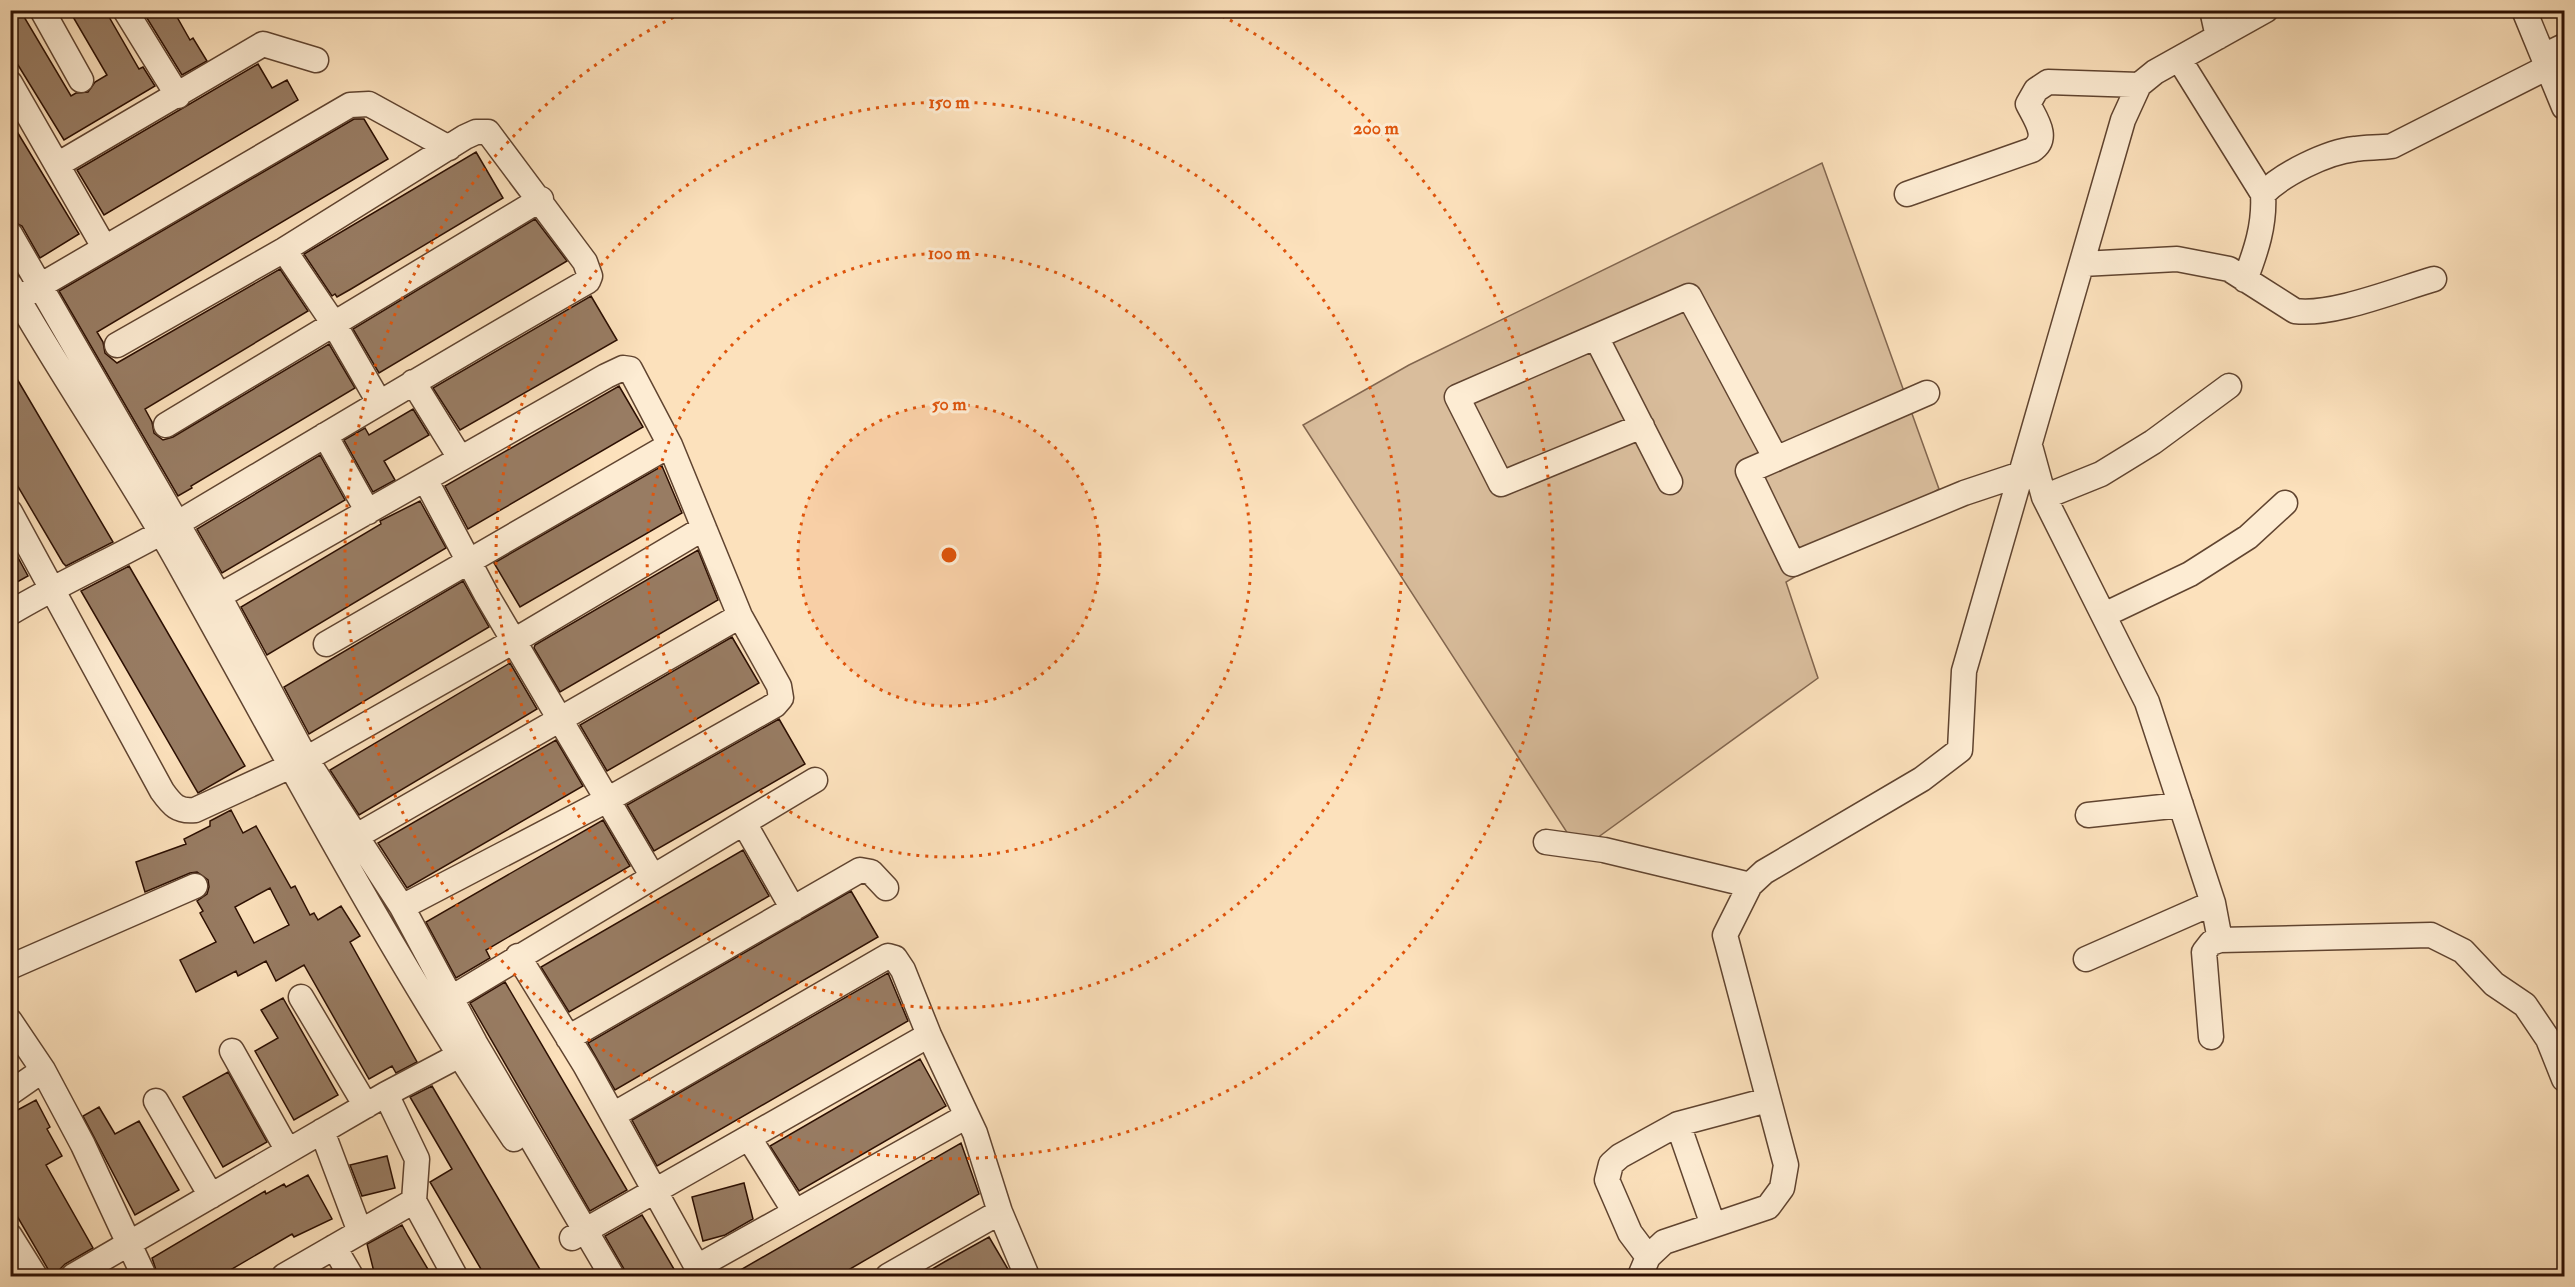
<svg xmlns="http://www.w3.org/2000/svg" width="2575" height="1287" viewBox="0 0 2575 1287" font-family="'IM FELL Double Pica',serif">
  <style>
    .green { fill: #d9bd9c; stroke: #82664f; stroke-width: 1.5 }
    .building { fill: #987c63; stroke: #2c0f02; stroke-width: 1.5; fill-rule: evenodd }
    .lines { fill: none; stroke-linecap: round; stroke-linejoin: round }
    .minor-casing { stroke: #604430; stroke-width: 27 }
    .minor { stroke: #fdecd3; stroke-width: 24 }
    .ring { fill: none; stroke: #df550c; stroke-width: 3; stroke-dasharray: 3 6 }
    .centre { fill: #df550c; stroke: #fdecd3; stroke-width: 3 }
    .ring-label { font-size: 18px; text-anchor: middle; font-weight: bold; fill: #df550c; stroke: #fdecd3; stroke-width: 6; stroke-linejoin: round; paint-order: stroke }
  </style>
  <rect width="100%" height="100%" fill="#fce1bc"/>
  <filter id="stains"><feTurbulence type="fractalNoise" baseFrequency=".00333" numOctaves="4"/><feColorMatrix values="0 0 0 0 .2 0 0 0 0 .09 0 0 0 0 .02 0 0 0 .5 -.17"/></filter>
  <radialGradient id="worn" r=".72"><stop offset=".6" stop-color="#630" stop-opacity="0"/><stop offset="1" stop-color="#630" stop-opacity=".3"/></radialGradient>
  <path class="green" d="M1822,163l117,326 -153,93 32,96 -239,173 -276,-426 106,-60z"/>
  <path class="building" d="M10,10h10l51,86 5,-3 12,-1 7,-10 12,-7 -38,-65h36l34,59 4,-2 12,19 -91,54 -54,-88z
    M142,10h31l17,30 3,-2 14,23 -25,14z
    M258,64l14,24 15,-8 11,20 -194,115 -27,-45z
    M354,119h10l24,40 -291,173 6,10 2,11 12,10 163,-94 28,42 -163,98 7,13 2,11 9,7 10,-3 156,-93 26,44 -164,98 1,2 -14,8 -119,-205z
    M10,120l69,114 -39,24 -18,-32 -12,-6z
    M476,152l27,46 -152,91 -14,8 -2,-3 -3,2 -28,-42z
    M535,219l32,42 -188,112 -26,-44z
    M591,296l26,44 -157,90 -27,-42z
    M10,367l103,175 -47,24 -3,-3 -53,-90z
    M619,386l24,41 -175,102 -23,-43z
    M413,409l16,26 -45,26 11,19 -22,12 -29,-52 21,-12 4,7z
    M320,455l25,45 -123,73 -25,-44z
    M662,466l20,47 -162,94 -26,-44z
    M420,501l26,47 -179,107 -26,-48 140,-83 -1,-3z
    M10,543l18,33 -18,10z
    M698,550l20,50 -158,92 -26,-44 1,-3z
    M129,566l116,200 -47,27 -117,-202z
    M463,581l26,46 -180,107 -25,-47z
    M732,637l27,46 -152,88 -27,-46z
    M510,663l27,46 -178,106 -29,-45z
    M779,719l26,45 -151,87 -27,-46z
    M556,740l27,46 -176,102 -29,-45z
    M231,810l12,23 13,-7 35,62 4,-2 15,29 4,-2 4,7 23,-14 19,30 -10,6 67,120 -21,11 -4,-7 -23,13 -65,-114 -28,16 -10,-20 -28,15 -2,-5 -40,21 -16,-32 36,-18 -16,-29 3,-2 -6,-10 10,-7 2,-7 -1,-7 -11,-8 -7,1 -45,19 -9,-30 50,-18 -2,-5 26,-13v-5zM270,888l19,37 -35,18 -19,-36z
    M603,820l27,46 -144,84 4,8 -34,20 -30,-56z
    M743,850l26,46 -200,116 -28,-45z
    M851,891l27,46 -263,153 -27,-47z
    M888,973l20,48 -251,145 -25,-46z
    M505,982l122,208 -37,21 -120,-208z
    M283,998l55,97 -44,25 -39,-69 23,-13 -17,-28z
    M920,1059l26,47 -147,85 -29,-45z
    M228,1072l39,70 -44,25 -40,-70z
    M432,1086l100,170 12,20h-59l-55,-94 22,-13 -42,-72z
    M36,1100l14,27 -3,2 15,27 -16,9 47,83 -28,16 -5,5 -1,7h-7l-42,-72v-90z
    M99,1107l16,27 24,-13 40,69 -44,25 -52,-99z
    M961,1143l18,51 -141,82h-108z
    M387,1156l8,32 -33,8 -12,-31z
    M308,1175l24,44 -38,18 -2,-3 -72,42h-62l-6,-18 113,-67 1,3 18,-10 2,3z
    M744,1183l9,36 -28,16 -22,6 -11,-44z
    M642,1215l12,20 24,41h-52l-2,-7 -19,-33z
    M402,1225l6,11 24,40h-57l-8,-32z
    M989,1237l23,39h-92l26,-15z"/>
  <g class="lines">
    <g class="minor-casing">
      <path id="minor" d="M42,10l39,70
        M125,10l53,86
        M2212,10l6,27
        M2524,10l40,97
        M2543,56l21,-10
        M2179,59l84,135
        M10,83l94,164
        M57,165l206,-121 53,16
        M1907,194l125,-44c18,-12 4,-30 -4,-46l8,-14 12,-8 91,3
        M10,234l209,362 87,163 96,148 73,136 137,233
        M284,250l50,74 45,78
        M2082,264l95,-5 52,10 66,42c37,5 101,-21 139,-32
        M2245,280c11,-29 20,-55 18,-86 19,-20 64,-42 92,-45 12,-2 24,-1 37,-3l156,-79
        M10,285c53,94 116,183 168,277 109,195 212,392 336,577
        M26,294l324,-189 19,-1 80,44
        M1596,337l74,145
        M413,382l47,76
        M1927,393l-179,78 45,93 171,-71 57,-19
        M166,425l375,-226
        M1642,426l-141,58 -44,-87 232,-101 87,163
        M325,435l43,77
        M2030,446l14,51 103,205 66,201 7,37
        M425,479l61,115 167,283
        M2044,497l57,-23 52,-32 76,-56
        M10,512l152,279c10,14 16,21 33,19l111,-51 208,-118 190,-113
        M219,596l387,-220 17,-8 7,1 40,76 70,171 39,70 2,12 -6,7 -168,95 -205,107
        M10,613c55,-33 114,-58 168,-90 136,-81 272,-163 410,-242l2,-5 -5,-14 -97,-130h-12l-11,5 -181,113 -167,95
        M2104,615l86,-41 58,-37 37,-34
        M326,644l344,-199
        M2088,815l93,-10
        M744,823l49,86
        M355,837l385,-221
        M1546,842l58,8 146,35
        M518,956l67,109 117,211
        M2086,959l127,-56
        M10,967l185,-81
        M301,997l65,109
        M438,1006l377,-226
        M10,1021l33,49 40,75 61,131
        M2211,1037l-7,-85 7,-9 9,-3 211,-5 32,16 31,33 31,21 23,34 16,40
        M568,1038l292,-168 11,2 15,16
        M232,1051l56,100
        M10,1093l33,-23
        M386,1094l31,65 -3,42 41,75
        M156,1101l55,95
        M613,1115l275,-159 7,2 8,12 26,65 46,98 25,79 27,64
        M1678,1124l35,101
        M322,1131l38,101
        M749,1138l46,74
        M10,1236l25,40
        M572,1238l357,-203
        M334,1247l17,29
        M1648,1257l-18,-24 -23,-53 4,-16 9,-8 58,-32 90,-24
        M697,1267l270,-151
        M73,1276l313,-182 72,-38 13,-10
        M284,1276l130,-75
        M888,1276l112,-64
        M1640,1276l8,-19 16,-15 104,-35 14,-19 4,-23 -61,-230 25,-50 14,-13 158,-93 38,-29 4,-79 159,-551 16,-35 16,-13 111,-62"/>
    </g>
    <use href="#minor" class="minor"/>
  </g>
  <circle cx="949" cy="555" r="151" fill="#df550c" fill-opacity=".12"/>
  <g class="ring">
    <circle cx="949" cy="555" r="151"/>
    <circle cx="949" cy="555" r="302"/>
    <circle cx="949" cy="555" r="453"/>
    <path d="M1214 12A604 604 0 1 1 684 12"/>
  </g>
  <circle cx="949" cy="555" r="9" class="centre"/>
  <g class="ring-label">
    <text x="949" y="108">150 m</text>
    <text x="1376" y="134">200 m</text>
    <text x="949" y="259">100 m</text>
    <text x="949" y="410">50 m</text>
  </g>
  <rect width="2575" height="1287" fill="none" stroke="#fce1bc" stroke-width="36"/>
  <rect x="12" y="12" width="2551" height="1263" fill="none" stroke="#2c0f02" stroke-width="3"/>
  <rect x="18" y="18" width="2539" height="1251" fill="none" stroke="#2c0f02" stroke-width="1.5"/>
  <rect width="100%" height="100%" filter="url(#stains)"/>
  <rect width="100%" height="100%" fill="url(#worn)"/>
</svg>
